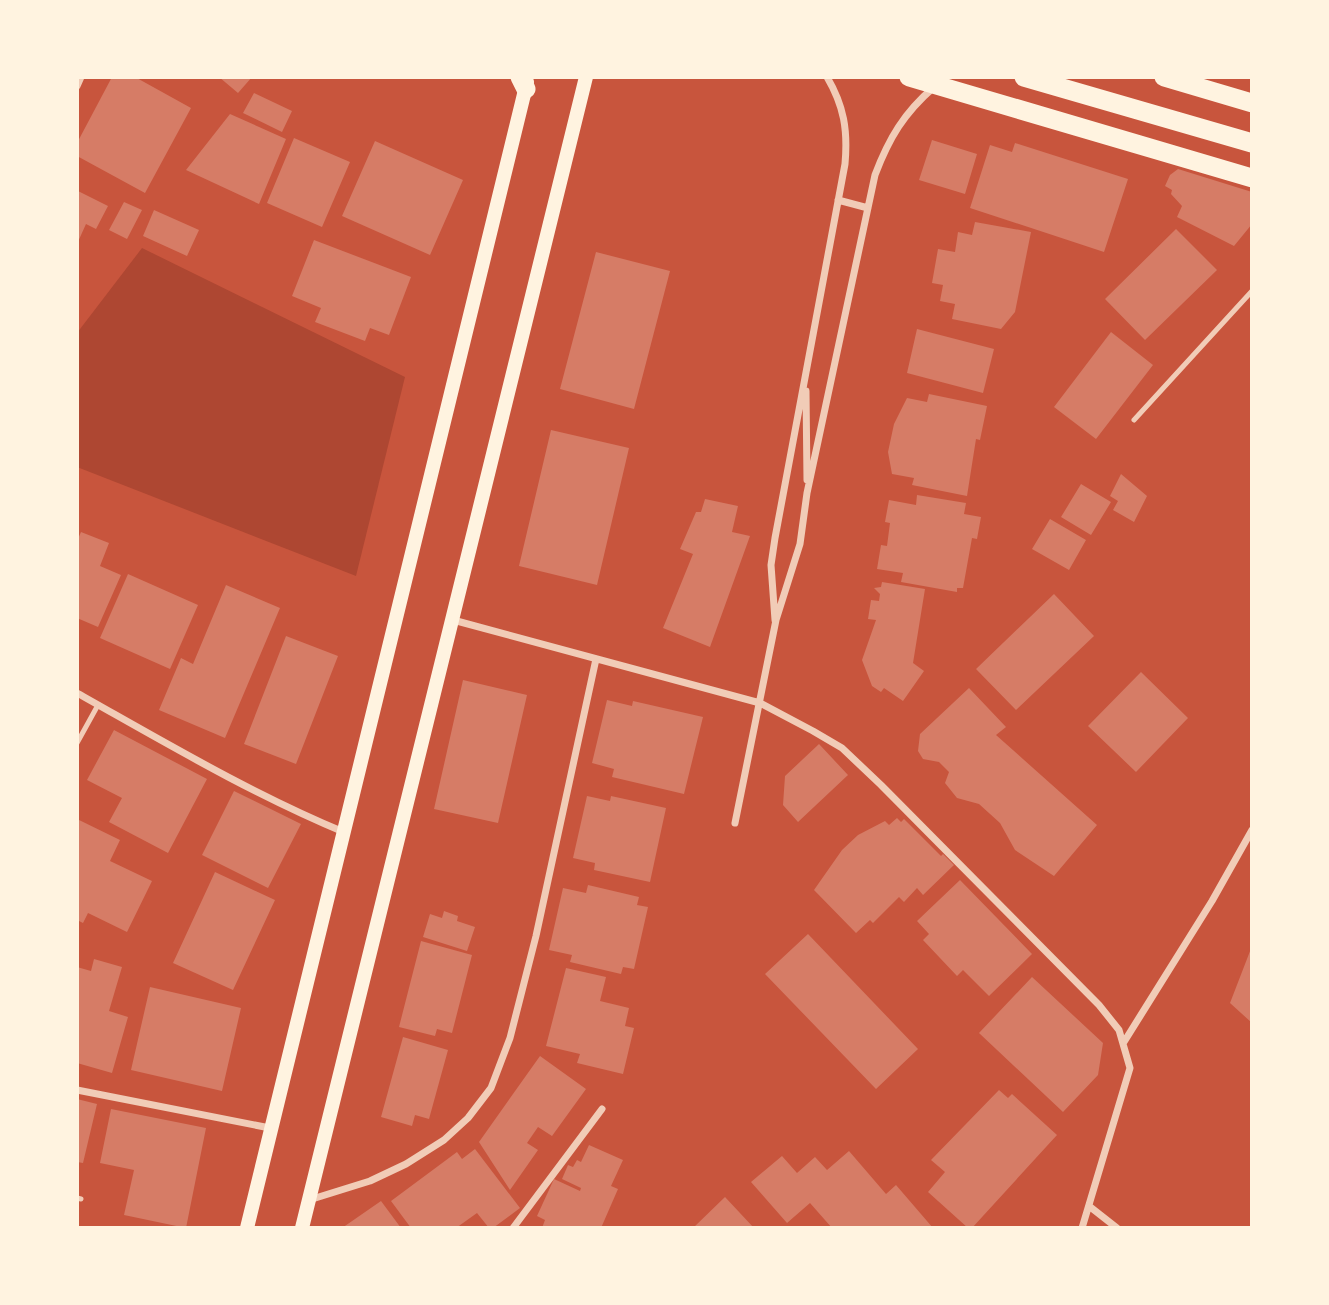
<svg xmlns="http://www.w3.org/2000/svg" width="1329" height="1305" viewBox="0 0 1329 1305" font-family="'Noto Sans',sans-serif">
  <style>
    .green { fill: #ae4732 }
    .building { fill: #d67c66 }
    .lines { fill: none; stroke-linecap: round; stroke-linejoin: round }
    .service { stroke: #f1ccb7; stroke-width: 5 }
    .minor { stroke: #f1ccb7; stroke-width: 7 }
    .secondary { stroke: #fff3e0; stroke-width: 14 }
    .trunk { stroke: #fff3e0; stroke-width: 19 }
  </style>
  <rect width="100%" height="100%" fill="#c8553d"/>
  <path class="green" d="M142,248l263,129 -49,199 -279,-109v-134z"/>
  <path class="building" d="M112,77h23l56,31 -46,85 -68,-37v-13z
    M219,77h33l-14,16z
    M254,93l38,18 -10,21 -39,-19z
    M230,114l56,25 -27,65 -73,-34z
    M294,138l56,24 -28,65 -55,-24z
    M932,140l45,14 -12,40 -46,-14z
    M375,141l88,39 -33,75 -88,-39z
    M1015,143l113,36 -24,73 -134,-44 20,-63 22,7z
    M1178,169l74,23v32l-18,22 -57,-29 5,-11 -11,-12 1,-4 -7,-4 5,-11z
    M78,191l30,15 -12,23 -10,-5 -9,20z
    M124,202l18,8 -15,29 -18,-9z
    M154,210l45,20 -12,26 -44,-20z
    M975,222l56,10 -16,80 -14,17 -49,-10 3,-15 -15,-3 3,-16 -11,-2 6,-34 17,3 3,-20 14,3z
    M1176,229l41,41 -72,70 -40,-41z
    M314,240l97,37 -22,58 -19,-7 -5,13 -50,-19 6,-14 -29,-12z
    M596,252l74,19 -36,138 -74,-20z
    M917,329l77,20 -11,44 -76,-20z
    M1111,332l42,33 -57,74 -42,-32z
    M929,394l58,12 -7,34 -4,-1 -9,57 -55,-11 2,-7 -22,-4 -4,-22 6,-28 13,-26 20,4z
    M551,430l78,18 -32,137 -78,-19z
    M1121,474l26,22 -13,26 -21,-12 5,-9 -8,-5z
    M1081,484l30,18 -20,33 -30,-18z
    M917,495l49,8 -2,11 17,3 -4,22 -5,-1 -9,50h-6v4l-56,-10 2,-9 -26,-4 4,-24 6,1 3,-23 -5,-1 4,-22 27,5z
    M705,499l33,7 -6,26 18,4 -40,111 -47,-19 30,-74 -13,-5 16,-37h5z
    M1050,519l36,21 -17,30 -37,-21z
    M81,532l28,11 -9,23 21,9 -23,52 -21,-9v-77z
    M128,574l70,31 -28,64 -70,-31z
    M882,582l43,7 -12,74 11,8 -21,30 -19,-13 -3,4 -9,-6 -10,-26 14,-40 -8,-1 3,-19 8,1 1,-7 -6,-6 7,-1z
    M226,585l54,23 -55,130 -66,-28 22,-52 12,6z
    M1054,594l40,42 -78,74 -40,-41z
    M286,636l52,20 -42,108 -52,-20z
    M1141,672l47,46 -52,54 -48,-46z
    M463,680l64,15 -29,128 -64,-14z
    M969,688l37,39 -10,8 101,90 -43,51 -39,-26 -15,-27 -21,-19 -22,-6 -12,-15 4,-11 -10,-10 -16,-3 -5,-8 2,-17z
    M607,700l25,6 1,-5 70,16 -19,77 -72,-17 2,-8 -22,-6z
    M114,730l93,49 -39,74 -59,-31 13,-24 -35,-18z
    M819,744l29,31 -50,47 -15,-17 2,-29z
    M234,791l67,33 -33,64 -66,-33z
    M587,796l23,5 1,-5 55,12 -16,74 -56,-12 1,-7 -22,-5z
    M897,818l4,4 3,-3 37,37 2,-2 11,11 -31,30 -6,-7 -13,14 -5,-5 -26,26 -3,-3 -14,13 -42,-43 28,-40 16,-15 27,-14 4,4z
    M77,819l43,21 -10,21 42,20 -25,51 -39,-19 -5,10 -6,-3z
    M215,872l60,28 -42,90 -60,-27z
    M960,880l72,74 -43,42 -26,-26 -6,6 -34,-36 6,-6 -12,-13z
    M588,885l51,12 -2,8 11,2 -14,62 -11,-2 -2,7 -51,-12 2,-7 -23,-5 14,-62 23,5z
    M444,911l14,5 -1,5 18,6 -8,24 -44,-14 7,-23 12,4z
    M808,934l110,115 -42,40 -111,-115z
    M421,941l51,14 -20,78 -15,-4 -2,7 -36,-9z
    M1252,946v77l-22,-20z
    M94,959l28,8 -13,44 19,6 -16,56 -35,-10v-96l14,4z
    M566,968l40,9 -6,24 29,7 -4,18 9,2 -11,46 -46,-11 3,-9 -34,-8z
    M1032,977l71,66 -5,32 -35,37 -84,-79z
    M150,987l91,21 -19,83 -91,-21z
    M403,1037l45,13 -19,69 -14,-4 -3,11 -31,-9z
    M540,1056l46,33 -34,47 -14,-9 -11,16 11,7 -28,40 -31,-48z
    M999,1090l9,8 4,-4 45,41 -85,93h-4l-40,-36 17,-20 -14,-12z
    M77,1099l20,5 -14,59 -6,-1z
    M111,1109l95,19 -20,100 -62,-13 10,-45 -34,-7z
    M589,1145l34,15 -12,26 7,3 -17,39h-59l3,-8 -8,-4 17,-37 26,12 1,-3 -19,-9 6,-14 5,2 4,-7 4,2z
    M475,1149l45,59 -27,20h-4l-12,-15 -21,15h-45l-20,-27 66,-49 5,7z
    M849,1151l37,43 10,-9 37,43h-101l-22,-25 -23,20 -36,-41 31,-26 15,17 18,-16 12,13z
    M725,1197l29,31h-61z
    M381,1201l20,27h-59z"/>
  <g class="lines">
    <path class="service" d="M1134,420l118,-129
      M77,743l21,-38
      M77,1198l4,1"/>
    <path class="minor" d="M77,86l4,-9
      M838,200l30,8
      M806,391l1,89
      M453,620l307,83 53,28 29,17 39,37 218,220 20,25 11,38 -48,160
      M775,620l-4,-55 4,-27 70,-374c3,-34 -1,-58 -18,-87
      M77,693c89,50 175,101 269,140
      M735,823l41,-203 24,-76 7,-51 68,-318c14,-37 29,-62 59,-88
      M1124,1042l88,-141 40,-71
      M77,1090l193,38
      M309,1200l61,-19 36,-17 38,-24 24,-22 23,-30 19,-50 26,-102 60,-277
      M1089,1206l28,22
      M513,1228l89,-119"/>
    <path class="secondary" d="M247,1228l280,-1146
      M302,1228l284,-1151"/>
    <path class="trunk" d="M520,77l6,12
      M909,77l343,101
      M1024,77l228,66
      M1164,77l88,26"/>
  </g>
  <rect width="1329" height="1305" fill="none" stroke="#fff3e0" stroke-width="158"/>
</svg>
